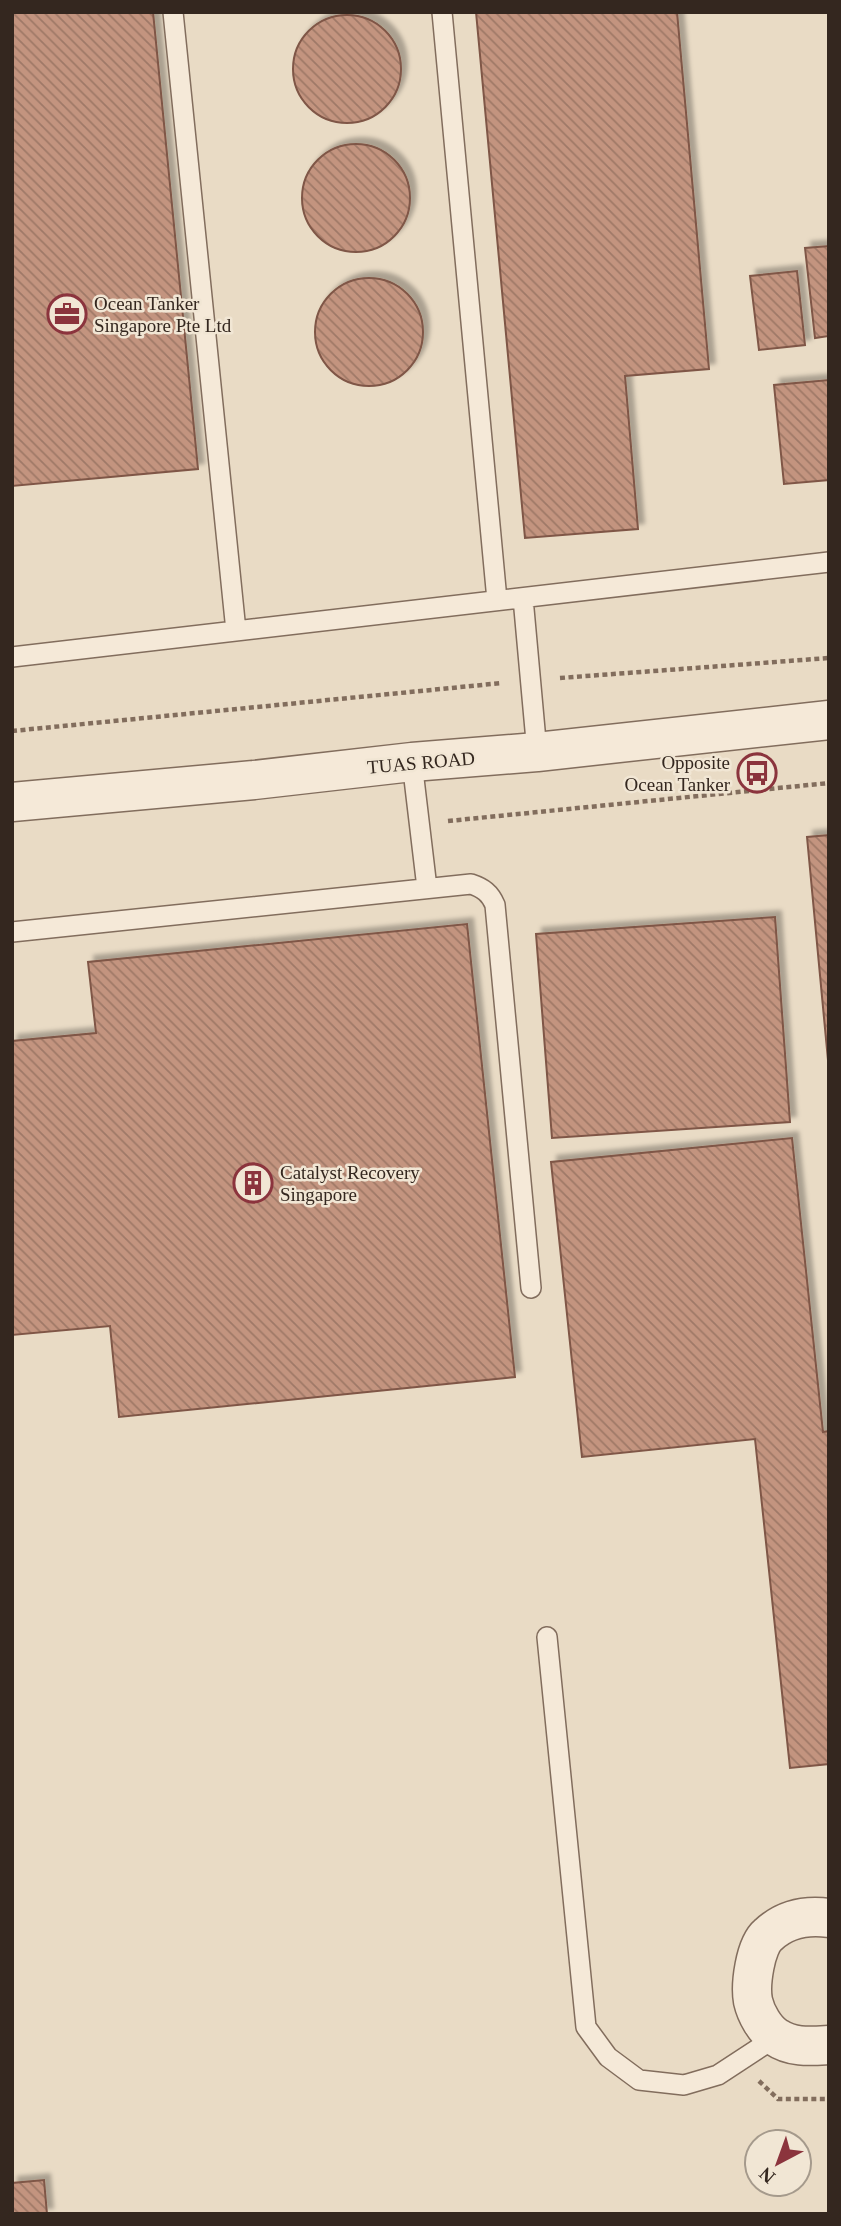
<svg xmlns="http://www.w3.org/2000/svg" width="841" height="2226" viewBox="0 0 841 2226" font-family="'Times New Roman',serif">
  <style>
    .building { fill: url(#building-back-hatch); stroke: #7f5646; stroke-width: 2; filter: url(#shadow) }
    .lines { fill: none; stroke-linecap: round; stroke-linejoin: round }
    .service-casing { stroke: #826d5d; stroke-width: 22 }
    .minor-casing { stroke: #826d5d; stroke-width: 41 }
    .path { stroke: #826d5d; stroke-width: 4.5; stroke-dasharray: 5 3.5; stroke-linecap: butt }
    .service { stroke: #f5e9d8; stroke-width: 19 }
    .minor { stroke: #f5e9d8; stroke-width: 38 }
    .labels { text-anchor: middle; stroke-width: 5; stroke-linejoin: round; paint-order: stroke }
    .poi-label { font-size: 19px; fill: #34271f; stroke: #f1e6d4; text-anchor: start }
    .street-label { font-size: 19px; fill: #34271f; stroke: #f1e6d4 }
  </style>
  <defs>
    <pattern id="building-back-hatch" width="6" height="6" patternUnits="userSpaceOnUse" patternTransform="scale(1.75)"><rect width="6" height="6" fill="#c3947f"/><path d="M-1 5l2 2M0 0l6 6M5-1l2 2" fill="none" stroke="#9f7967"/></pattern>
    <filter id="shadow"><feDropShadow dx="6" dy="-6" stdDeviation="2" flood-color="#0004"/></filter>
  </defs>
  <rect width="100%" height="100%" fill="#e9dbc5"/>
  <path class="building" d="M12,12h141l45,457 -186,17z
    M476,12h201l32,357 -84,7 13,153 -113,9z
    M293 69a54 54 0 1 1 108 0a54 54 0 1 1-108 0Z
    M302 198a54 54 0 1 1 108 0a54 54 0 1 1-108 0Z
    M829,246v90l-14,2 -10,-90z
    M797,271l8,74 -46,5 -9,-74z
    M315 332a54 54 0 1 1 108 0a54 54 0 1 1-108 0Z
    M829,380v100l-45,4 -10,-99z
    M829,835v236l-22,-234z
    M775,917l15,205 -238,16 -16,-204z
    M467,924l48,453 -396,40 -9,-91 -98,9v-294l84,-8 -8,-71z
    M792,1138l31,294 6,-1v333l-39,4 -35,-329 -173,18 -31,-295z
    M44,2180l3,34h-35v-31z"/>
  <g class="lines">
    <g class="service-casing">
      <path id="service" d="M173,12l63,619
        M442,12l55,588
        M523,598l14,154
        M12,657l817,-95
        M412,762l15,126
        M12,932l459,-48c12,4 19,9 24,21l36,383
        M547,1637l39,390 22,30 31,23 45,5 34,-10 58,-38"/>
    </g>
    <g class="minor-casing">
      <path id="minor" d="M12,802l242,-22 158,-18 125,-10 292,-32
        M829,1918c-22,-3 -44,1 -61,17 -13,11 -18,50 -15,66 3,13 12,29 23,36 16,11 35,9 53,8"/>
    </g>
    <path class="path" d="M560,678l269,-20
      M12,731l490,-48
      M448,821l381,-38
      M759,2081l19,18h51"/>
    <use href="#service" class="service"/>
    <use href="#minor" class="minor"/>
  </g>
  <defs>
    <g id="office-ring" transform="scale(2.0125)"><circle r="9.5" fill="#f1e6d4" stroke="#8b343d" stroke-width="1.5"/><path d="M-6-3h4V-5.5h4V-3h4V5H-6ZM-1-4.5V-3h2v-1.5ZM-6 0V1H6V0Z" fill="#8b343d"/></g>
    <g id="bus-ring" transform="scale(2.0125)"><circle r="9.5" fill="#f1e6d4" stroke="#8b343d" stroke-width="1.5"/><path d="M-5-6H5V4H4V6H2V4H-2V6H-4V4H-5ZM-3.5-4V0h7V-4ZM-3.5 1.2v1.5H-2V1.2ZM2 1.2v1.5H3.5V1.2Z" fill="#8b343d"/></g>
    <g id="building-ring" transform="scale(2.0125)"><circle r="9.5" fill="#f1e6d4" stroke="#8b343d" stroke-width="1.5"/><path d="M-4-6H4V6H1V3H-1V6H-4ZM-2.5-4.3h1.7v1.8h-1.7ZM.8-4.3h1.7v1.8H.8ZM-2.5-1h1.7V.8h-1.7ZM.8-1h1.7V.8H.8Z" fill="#8b343d"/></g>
  </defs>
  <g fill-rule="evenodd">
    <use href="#office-ring" x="67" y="314"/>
    <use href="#bus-ring" x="757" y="773"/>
    <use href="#building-ring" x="253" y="1183"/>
  </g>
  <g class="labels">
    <g class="poi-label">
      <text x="94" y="310">Ocean Tanker<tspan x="94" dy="22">Singapore Pte Ltd</tspan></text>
      <text x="730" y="769" text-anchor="end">Opposite<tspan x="730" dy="22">Ocean Tanker</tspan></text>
      <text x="280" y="1179">Catalyst Recovery<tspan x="280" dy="22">Singapore</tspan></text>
    </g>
    <g class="street-label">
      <text transform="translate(421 762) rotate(-5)" y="7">TUAS ROAD</text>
    </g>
  </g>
  <rect width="841" height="2226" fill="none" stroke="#34271f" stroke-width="28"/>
  <g transform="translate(778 2163) rotate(221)"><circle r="33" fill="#f1e6d4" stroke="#a59a8c" stroke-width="2"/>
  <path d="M0-5L12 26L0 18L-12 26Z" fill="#8b343d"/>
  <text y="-10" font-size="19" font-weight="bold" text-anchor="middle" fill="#34271f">N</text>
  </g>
</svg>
